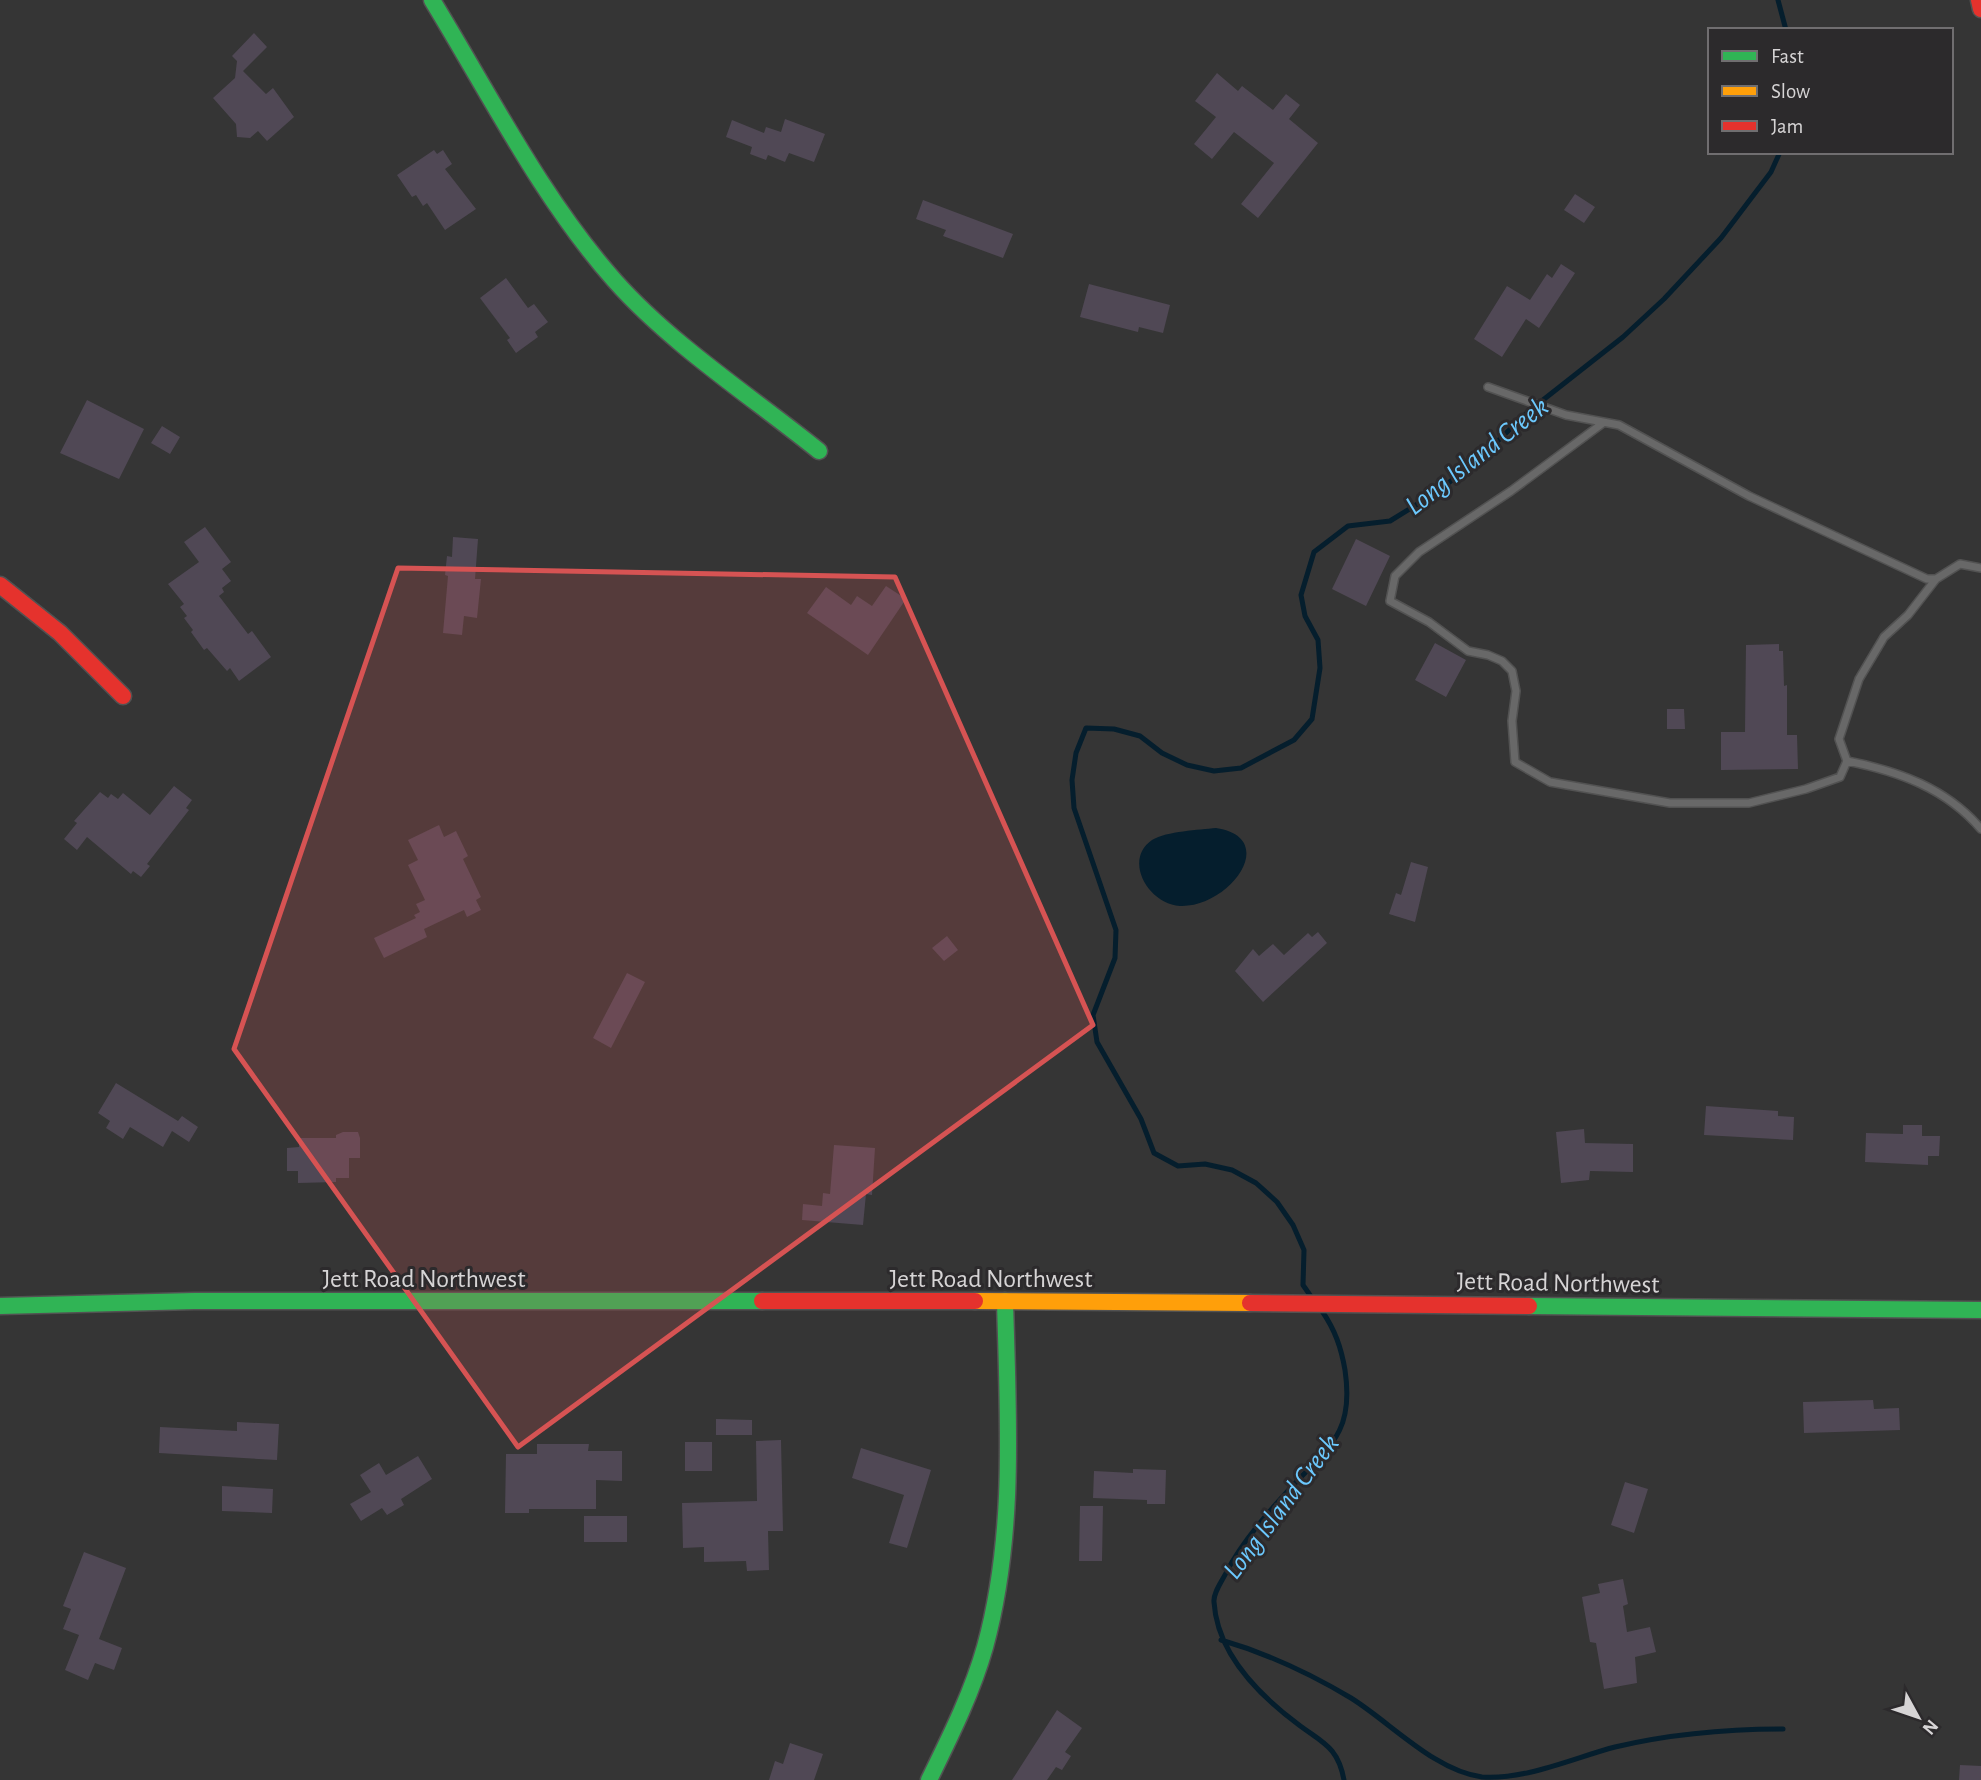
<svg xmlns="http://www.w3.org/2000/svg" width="1981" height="1780" viewBox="0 0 1981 1780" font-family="'Alegreya Sans',sans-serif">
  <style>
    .water { fill: #051e2d }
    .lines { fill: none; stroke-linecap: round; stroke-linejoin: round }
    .stream { stroke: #051e2d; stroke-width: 5 }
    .building { fill: #504855 }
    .lane-casing { stroke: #525252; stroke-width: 10 }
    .fast-casing { stroke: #525252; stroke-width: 19 }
    .slow-casing { stroke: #525252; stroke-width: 19 }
    .jam-casing { stroke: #525252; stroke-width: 19 }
    .lane { stroke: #686868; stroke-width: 7 }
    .fast { stroke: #30b455; stroke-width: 16 }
    .slow { stroke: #ff9f0a; stroke-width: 16 }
    .jam { stroke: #e5322d; stroke-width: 16 }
    .marked { fill: #d65353; fill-opacity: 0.2; stroke: #d65353; stroke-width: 5; stroke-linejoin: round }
    .labels { text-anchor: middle; stroke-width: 6; stroke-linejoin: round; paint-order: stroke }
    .street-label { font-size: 26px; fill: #d6d4d5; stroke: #2c2a2c }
    .water-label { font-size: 28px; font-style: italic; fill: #6cc9fe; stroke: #2c2a2c }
  </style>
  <rect width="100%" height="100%" fill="#353535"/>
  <path class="water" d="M1216,828c65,10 13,80 -36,78 -32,-2 -57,-46 -28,-66 15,-9 47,-10 64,-12z"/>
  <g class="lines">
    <path class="stream" d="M1778,0l8,30
      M1312,1298l-9,-13 1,-35 -11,-25 -16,-23 -21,-19 -24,-13 -27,-6 -27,2 -24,-13 -13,-34 -44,-77 -4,-27 22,-57 1,-28 -42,-122 -2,-28 4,-27 10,-25 28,1 26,7 22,17 25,12 27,6 27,-3 53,-28 18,-21 8,-51 -2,-28 -13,-24 -4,-21 13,-43 34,-26 42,-5 47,-29 44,-35 48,-46 94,-74 41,-38 57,-61 50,-66 9,-20
      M1322,1311c13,19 19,36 23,59 8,54 -8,71 -44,107 -26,27 -58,62 -75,96 -4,8 -13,20 -12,29 3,51 46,94 85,123 24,18 39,22 45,55
      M1221,1640c45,13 90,34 130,58 40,25 84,73 131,79 44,3 91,-19 133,-30 55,-13 112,-18 168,-18"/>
  </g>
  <path class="building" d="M254,33l13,14 -24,24 23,23 7,-6 21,29 -27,24 -9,-10 -8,7 -13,-1 -1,-13 -23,-26 22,-20 2,-17 -5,-5z
    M1217,73l21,18 4,-5 31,24 13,-16 14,11 -11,14 29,24 -60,75 -17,-14 33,-41 -40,-31 -22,27 -18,-15 22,-27 -21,-16z
    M785,119l40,15 -11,28 -25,-9 -4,9 -17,-7 -2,5 -16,-6 2,-7 -26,-10 6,-17 32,13 2,-6 15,5z
    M434,150l3,4 6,-4 9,14 -7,5 31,40 -31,21 -18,-27 -4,3 -7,-11 -4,2 -15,-22z
    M1575,194l20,13 -11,16 -20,-13z
    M923,200l90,34 -10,24 -60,-22 3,-6 -30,-11z
    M1561,264l14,9 -36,55 -13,-9 -24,38 -28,-18 33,-53 23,14 17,-26 5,4z
    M506,278l22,30 6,-4 14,18 -13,10 3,5 -22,16 -9,-13 3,-2 -30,-40z
    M1089,284l81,21 -7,28 -24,-6 -1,5 -58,-15z
    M87,400l57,29 -25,50 -59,-26z
    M162,426l18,11 -10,17 -19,-11z
    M205,527l26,35 -9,7 9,12 -9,7 2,4 -5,4 29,38 4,-3 19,26 -32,24 -9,-13 -3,3 -20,-23 -3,2 -13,-18 2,-2 -9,-12 3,-2 -7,-9 4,-3 -16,-20 31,-22 -15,-20z
    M453,537l25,2 -3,40h6l-4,39 -13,-2 -2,19 -19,-2 5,-57 -3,-1 2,-19 5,1z
    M1356,539l34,17 -24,50 -34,-17z
    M886,586l20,13 -38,56 -61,-42 19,-26 25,18 6,-9 15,10z
    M1435,643l31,17 -20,37 -31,-17z
    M1779,644v7h4l1,35 3,-1v50h10l1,34 -77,1v-38h24l1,-87z
    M1667,709h17l1,20h-18z
    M174,786l18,14 -6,8 3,2 -42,54 3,2 -9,11 -8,-6 -2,3 -44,-37 -10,13 -13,-11 13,-16 -3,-2 26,-29 8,6 3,-4 7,5 5,-6 27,22z
    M439,825l5,12 12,-6 12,25 -5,3 18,38 -5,3 5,10 -14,7 -3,-7 -40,19 3,8 -43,21 -10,-20 42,-20 -2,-3 6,-3 -4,-8 9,-4 -17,-35 10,-5 -10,-20z
    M1411,862l17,5 -13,55 -26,-8 7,-21 5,2z
    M1318,932l9,11 -64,59 -28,-31 18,-22 6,7 14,-12 11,11 24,-22 4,4z
    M947,936l11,14 -14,11 -12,-13z
    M627,973l18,9 -34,66 -18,-10z
    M116,1083l62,38 4,-5 16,11 -9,15 -17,-11 -9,16 -33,-20 -7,12 -17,-11 4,-7 -12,-8z
    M1706,1106l72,5v5l16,1 -1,23 -89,-5z
    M1903,1125h19v11h18l-1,20h-11v9l-63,-3 1,-29 37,1z
    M1584,1129l1,14 48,1v28l-43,-1 -1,9 -28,3 -5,-51z
    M343,1132h15l2,6v20h-11v20h-13v4l-38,1v-12h-11v-23l12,-1v-9h37v-3z
    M834,1145l41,3 -3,47 -6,-1 -3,31 -61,-5 1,-16 19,2 1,-13 7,1z
    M1873,1400l1,9 25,-1 1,22 -96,3 -1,-31z
    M716,1419l36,1v15h-36z
    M237,1422l42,2 -2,36 -118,-7 1,-26 77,4z
    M781,1440l2,91h-15l1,39 -22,1 -1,-10 -42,1v-15l-21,1 -1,-45 75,-2 -1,-60z
    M685,1442h27v29h-27z
    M537,1444h52l-1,7h34v30l-26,-1v29h-67v4h-24l1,-59h31z
    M861,1448l70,22 -24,78 -18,-5 15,-48 -52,-17z
    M418,1456l14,23 -31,20 3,6 -17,10 -5,-7 -21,13 -11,-17 21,-12 -11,-17 19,-12 7,12z
    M1133,1469l33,1 -1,34h-18v-4l-54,-2 1,-27 39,2z
    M1625,1482l23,7 -14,44 -23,-8z
    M222,1486l51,3 -1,24 -50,-2z
    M1080,1506h23l-1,55h-23z
    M584,1516h43v26h-43z
    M84,1552l42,16 -27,71 23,9 -8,22 -19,-7 -7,17 -23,-10 14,-35 -16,-6 8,-20 -8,-3z
    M1623,1579l5,25 -5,2 4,26 23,-5 6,25 -21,5 2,26 -33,6 -8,-46 -6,-1 -8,-45 18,-4 -2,-9z
    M1057,1710l25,18 -17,24 6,4 -9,14 -6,-3 -9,13h-35z
    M790,1743l33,11 -9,26h-45l6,-19 8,3z
    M1960,1765l21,1v14h-22z"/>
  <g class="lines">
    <g class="lane-casing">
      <path id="lane" d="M1488,387l78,28 53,10 130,71 178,83h9l24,-15 21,4
        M1603,423l-92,68 -92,61 -24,24 -5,25 39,21 39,29 20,4 14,6 10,10 4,20 -4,30 3,41 35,20 120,21h79l57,-14 34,-12 7,-16
        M1936,579l-28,36 -24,22 -25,42 -20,60 8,22c51,10 99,27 134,68"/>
    </g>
    <g class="fast-casing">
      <path id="fast" d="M432,0c57,93 110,199 183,281 57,64 137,116 204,170
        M0,1306l194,-5h568
        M1529,1306l452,4
        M929,1780c21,-43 43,-87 56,-133 31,-113 23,-230 20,-346"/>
    </g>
    <g class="slow-casing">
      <path id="slow" d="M975,1301l275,2"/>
    </g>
    <g class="jam-casing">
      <path id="jam" d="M1979,0l2,9
        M0,585l60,48 63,63
        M762,1301h213
        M1250,1303l279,3"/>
    </g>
    <use href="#lane" class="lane"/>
    <use href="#fast" class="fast"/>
    <use href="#slow" class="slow"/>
    <use href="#jam" class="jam"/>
  </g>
  <path class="marked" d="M398,568l497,9 198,448 -575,422 -284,-398z"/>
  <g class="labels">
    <g class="street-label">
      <text x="424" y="1287">Jett Road Northwest</text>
      <text x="991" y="1287">Jett Road Northwest</text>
      <text transform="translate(1558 1282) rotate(1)" y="9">Jett Road Northwest</text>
    </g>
    <g class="water-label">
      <text transform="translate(1476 455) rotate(-38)" y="10">Long Island Creek</text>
      <text transform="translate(1280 1506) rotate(-53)" y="10">Long Island Creek</text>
    </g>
  </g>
  <rect x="1708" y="28" width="245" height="126" fill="#2c2a2c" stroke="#706e70" stroke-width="2"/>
  <rect x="1722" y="51" width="35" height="10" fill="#30b455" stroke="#706e70" stroke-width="2"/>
  <text x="1771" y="63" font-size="21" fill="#d6d4d5">Fast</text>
  <rect x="1722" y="86" width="35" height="10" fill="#ff9f0a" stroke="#706e70" stroke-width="2"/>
  <text x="1771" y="98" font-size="21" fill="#d6d4d5">Slow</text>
  <rect x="1722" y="121" width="35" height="10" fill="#e5322d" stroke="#706e70" stroke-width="2"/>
  <text x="1771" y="133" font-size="21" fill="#d6d4d5">Jam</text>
  <g transform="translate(1918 1717) rotate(130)" stroke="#2c2a2c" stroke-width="5" paint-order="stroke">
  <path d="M0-5L12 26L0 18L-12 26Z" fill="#d6d4d5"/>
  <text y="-10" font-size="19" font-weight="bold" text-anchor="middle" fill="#d6d4d5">N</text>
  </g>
</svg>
